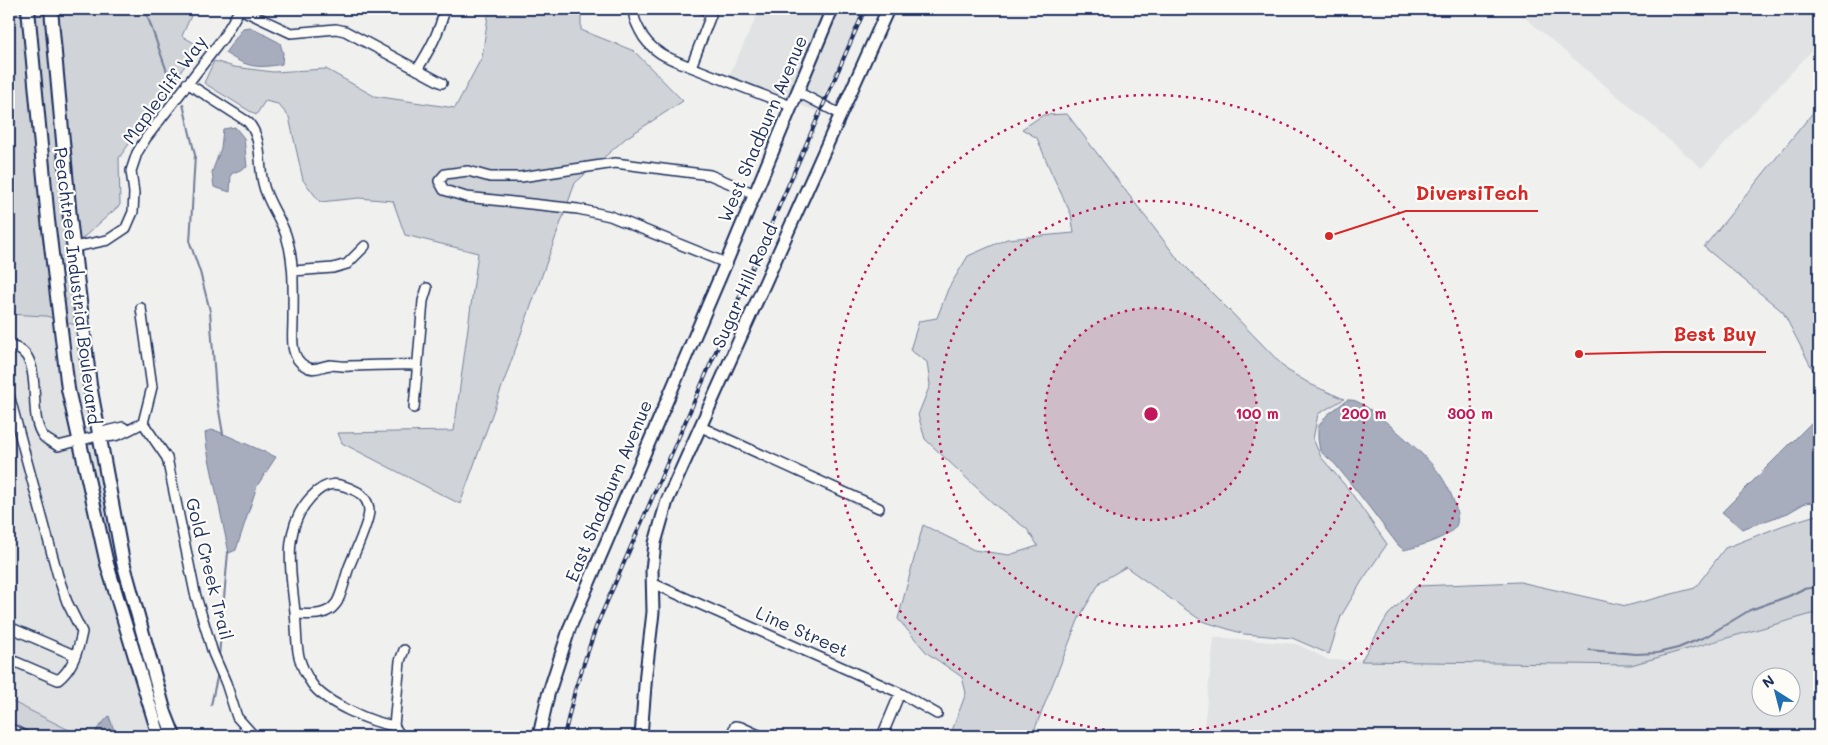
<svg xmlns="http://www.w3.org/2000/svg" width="1828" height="745" viewBox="0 0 1828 745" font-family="Mali,sans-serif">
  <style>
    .built { fill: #e0e2e3; fill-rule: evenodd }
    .green { fill: #d0d3d8; stroke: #76819b }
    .water { fill: #a7adbd; stroke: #6f7b97 }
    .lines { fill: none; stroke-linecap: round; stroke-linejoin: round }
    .stream { stroke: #6f7b97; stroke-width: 2 }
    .street-casing { stroke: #1b2f5e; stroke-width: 12 }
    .secondary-casing { stroke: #1b2f5e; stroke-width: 15 }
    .primary-casing { stroke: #1b2f5e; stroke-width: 16 }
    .street { stroke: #fdfcf7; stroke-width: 9 }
    .secondary { stroke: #fdfcf7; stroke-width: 11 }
    .primary { stroke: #fdfcf7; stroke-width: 12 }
    .rail-casing { stroke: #1b2f5e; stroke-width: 4 }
    .rail { stroke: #fdfcf7; stroke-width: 2; stroke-dasharray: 5.5; stroke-linecap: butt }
    .ring { fill: none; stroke: #c2185b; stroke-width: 2.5; stroke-dasharray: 2.5 5 }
    .labels { text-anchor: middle; stroke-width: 4.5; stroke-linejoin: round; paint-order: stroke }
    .street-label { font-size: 18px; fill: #1b2f5e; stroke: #fdfcf7 }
    .centre { fill: #c2185b; stroke: #fdfcf7; stroke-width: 2.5 }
    .ring-label { font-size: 15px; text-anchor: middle; font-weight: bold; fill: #c2185b; stroke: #fdfcf7; stroke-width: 4.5; stroke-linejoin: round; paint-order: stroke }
    .leader { fill: none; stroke: #d62828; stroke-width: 2 }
    .callout-dot { fill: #d62828; stroke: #fdfcf7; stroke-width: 2 }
    .callout-label { font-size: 19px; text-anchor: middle; font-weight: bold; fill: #d62828; stroke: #fdfcf7; stroke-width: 4.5; stroke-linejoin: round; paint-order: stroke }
  </style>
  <rect width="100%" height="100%" fill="#f0f0ee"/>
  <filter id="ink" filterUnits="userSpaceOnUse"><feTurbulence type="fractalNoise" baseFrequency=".02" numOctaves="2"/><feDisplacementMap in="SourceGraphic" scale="10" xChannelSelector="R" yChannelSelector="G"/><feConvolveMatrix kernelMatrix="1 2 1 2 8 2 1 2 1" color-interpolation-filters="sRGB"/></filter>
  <g filter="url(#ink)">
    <path class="built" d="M760,9h105l-49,102 -88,-33z
      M1515,9h304v34l-117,125z
      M9,314l37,2 42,13 34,205 52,202h-93l-72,-36z
      M1819,612v124h-616l11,-99 83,7 32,16 302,5zM1760,678h30v30h-30z"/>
    <path class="green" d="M9,9h185l-12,27 17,10 -80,112 1,47 -53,47 21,77 -42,-13 -37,-2v-176l1,-1 -1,-12z
      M489,9h92v21l53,21 49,50 -57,37 -51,45 -115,321 -118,-61 -4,-10 116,-2 24,-178 -73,-18 -12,-34 -34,-3 -39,4 -17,-22 -14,-63 -11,-13 -13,-3 -9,14 -52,-32 10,-22 20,6 39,5 53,-3 48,27 81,12 27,-51z
      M1819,105v277l-36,-70 -79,-65z
      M1067,114l110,144 53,53 57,59 25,15 32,14 -26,15 -5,25 8,18 28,33 38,54 -25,37 -21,35 -12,38 -37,-16 -48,-4 -42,-13 -76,-54 -26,15 -21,36 -47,118h-82l16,-43 -4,-16 -35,-24 -29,-34 25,-94 51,25 35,5 29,-9 -11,-17 -32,-24 -70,-66 -7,-24 12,-30 -3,-23 -17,-12 9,-29 18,-3 11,-29 20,-33 39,-17 67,-6 -3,-19 -20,-42 -14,-34 -15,-9 21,-14z
      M1819,514v98l-188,53 -270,-4 27,-46 29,-29 103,-4 106,24 69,-18 30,-40 59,-23z
      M9,700l72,36h-72z"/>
    <path class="water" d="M250,27l30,16 3,10 -1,11c-25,5 -35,3 -57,-11l18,-25z
      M235,127l9,11 3,29 -16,7 -1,18 -16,-5 -2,-15 9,-24 2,-19z
      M1347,400c4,0 8,0 11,2 18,9 73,57 83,74 7,10 21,38 15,50 -7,12 -39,21 -52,24l-6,-5 -35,-46 -28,-35 -15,-13 -2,-12v-12l9,-12z
      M1819,415v86l-14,2 -17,10 -46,16 -20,-17z
      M210,430l7,1 59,26 -19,29 -21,64 -7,3 -22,-104 -2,-16z
      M109,716l7,20h-21l2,-7z"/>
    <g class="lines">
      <path class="stream" d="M145,9l27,77
        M183,104l12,51 -5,88 10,29 10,39 6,82 7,41
        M1589,650l47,4 21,-1 21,-5 29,-12 43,-26 39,-14 14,-7 16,-2
        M219,656l9,-104
        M211,705l7,-32"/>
      <g class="street-casing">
        <path id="street" d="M240,9l51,24 45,-4 9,2 97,52
          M634,9c-1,9 2,14 6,22 10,21 30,28 51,36l20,-52 -8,-6
          M691,67l100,39
          M417,70c13,-21 22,-37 28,-61
          M187,83l61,39c15,17 10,40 15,61 4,19 17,34 23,52 9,28 7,57 7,86 0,15 -4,36 12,45 9,6 16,0 25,-1 6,0 13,2 19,1 23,0 45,-2 68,-1
          M798,92l42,22
          M74,247l34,-7 18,-12 7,-16 1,-19 -3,-22 6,-18 9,-15 77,-100 17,-29
          M726,263l-116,-47 -32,-7 -112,-12 -22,-7 -5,-9 6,-7 23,-3 22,6h31l94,-14 95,12 45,19
          M293,271l40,-3 14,-4 18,-18
          M141,308l11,79 -9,36
          M9,346c40,5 15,69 35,91 4,4 10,6 14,9l44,-11c10,7 31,-8 41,-12
          M9,395l49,181 9,26 15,30c-3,16 -10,38 -24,48l-49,-21
          M414,408l9,-107 4,-13
          M143,423l24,35 28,135 18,60 13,30 11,34 17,19
          M701,427l178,81
          M102,435l4,-4 17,-4 4,3
          M652,583l248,110 37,21
          M295,614c12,0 26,3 37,-6 2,-2 5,-5 6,-8 5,-10 7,-22 11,-33 5,-13 20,-44 20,-56 0,-8 -5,-15 -11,-19 -20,-10 -31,-12 -47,5 -30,32 -20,75 -16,115 3,29 -2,45 17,72 13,19 59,38 82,42
          M9,627l65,28
          M394,726l6,-65 4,-11
          M394,726l7,10
          M9,728l16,8
          M731,736l4,-10 6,1 20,9
          M882,736l18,-43"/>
      </g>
      <g class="secondary-casing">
        <path id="secondary" d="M539,736l9,-41 22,-68 156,-364 106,-254
          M641,736l5,-63 7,-61 -1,-42 3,-27 12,-42 221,-492"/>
      </g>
      <g class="primary-casing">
        <path id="primary" d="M28,9l20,211 20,169 39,175 52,172
          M51,9l19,209 20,167 33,177 42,151 9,23"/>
      </g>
      <use href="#street" class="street"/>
      <use href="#secondary" class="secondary"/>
      <use href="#primary" class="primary"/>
      <g class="rail-casing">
        <path id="rail" d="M564,736l11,-46 21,-63 269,-618"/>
      </g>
      <use href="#rail" class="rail"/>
    </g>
  </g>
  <circle cx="1151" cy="414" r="106" fill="#c2185b" fill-opacity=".12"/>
  <g class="ring">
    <circle cx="1151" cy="414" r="106"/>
    <circle cx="1151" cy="414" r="213"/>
    <circle cx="1151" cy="414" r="319"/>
  </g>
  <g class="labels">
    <g class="street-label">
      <text transform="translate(165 90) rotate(-54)" y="6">Maplecliff Way</text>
      <text transform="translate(763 129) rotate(-67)" y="6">West Shadburn Avenue</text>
      <text transform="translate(77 286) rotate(83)" y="6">Peachtree Industrial Boulevard</text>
      <text transform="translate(745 286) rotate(-66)" y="6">Sugar Hill Road</text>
      <text transform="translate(609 491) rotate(-67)" y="6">East Shadburn Avenue</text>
      <text transform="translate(209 569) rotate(76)" y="6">Gold Creek Trail</text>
      <text transform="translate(802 632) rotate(24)" y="6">Line Street</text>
    </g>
  </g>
  <circle cx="1151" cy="414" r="8" class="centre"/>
  <g class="ring-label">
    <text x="1257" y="419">100 m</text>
    <text x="1364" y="419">200 m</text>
    <text x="1470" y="419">300 m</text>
  </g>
  <path class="leader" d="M1329 236L1406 211H1538M1579 354L1663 352H1766"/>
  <g class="callout-dot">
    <circle cx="1329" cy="236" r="5"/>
    <circle cx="1579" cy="354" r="5"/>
  </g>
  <g class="callout-label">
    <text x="1472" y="200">DiversiTech</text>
    <text x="1715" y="341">Best Buy</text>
  </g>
  <rect width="1828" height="745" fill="none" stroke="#fdfcf7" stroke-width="30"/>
  <rect x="15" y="15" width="1798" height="715" fill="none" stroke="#1b2f5e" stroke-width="2" filter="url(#ink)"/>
  <g transform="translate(1776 692) rotate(324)"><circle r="24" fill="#fdfcf7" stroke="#a3aaba"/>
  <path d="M0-4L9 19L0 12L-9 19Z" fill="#1f6fb2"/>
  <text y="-8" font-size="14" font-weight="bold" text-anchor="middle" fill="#1b2f5e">N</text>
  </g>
</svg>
